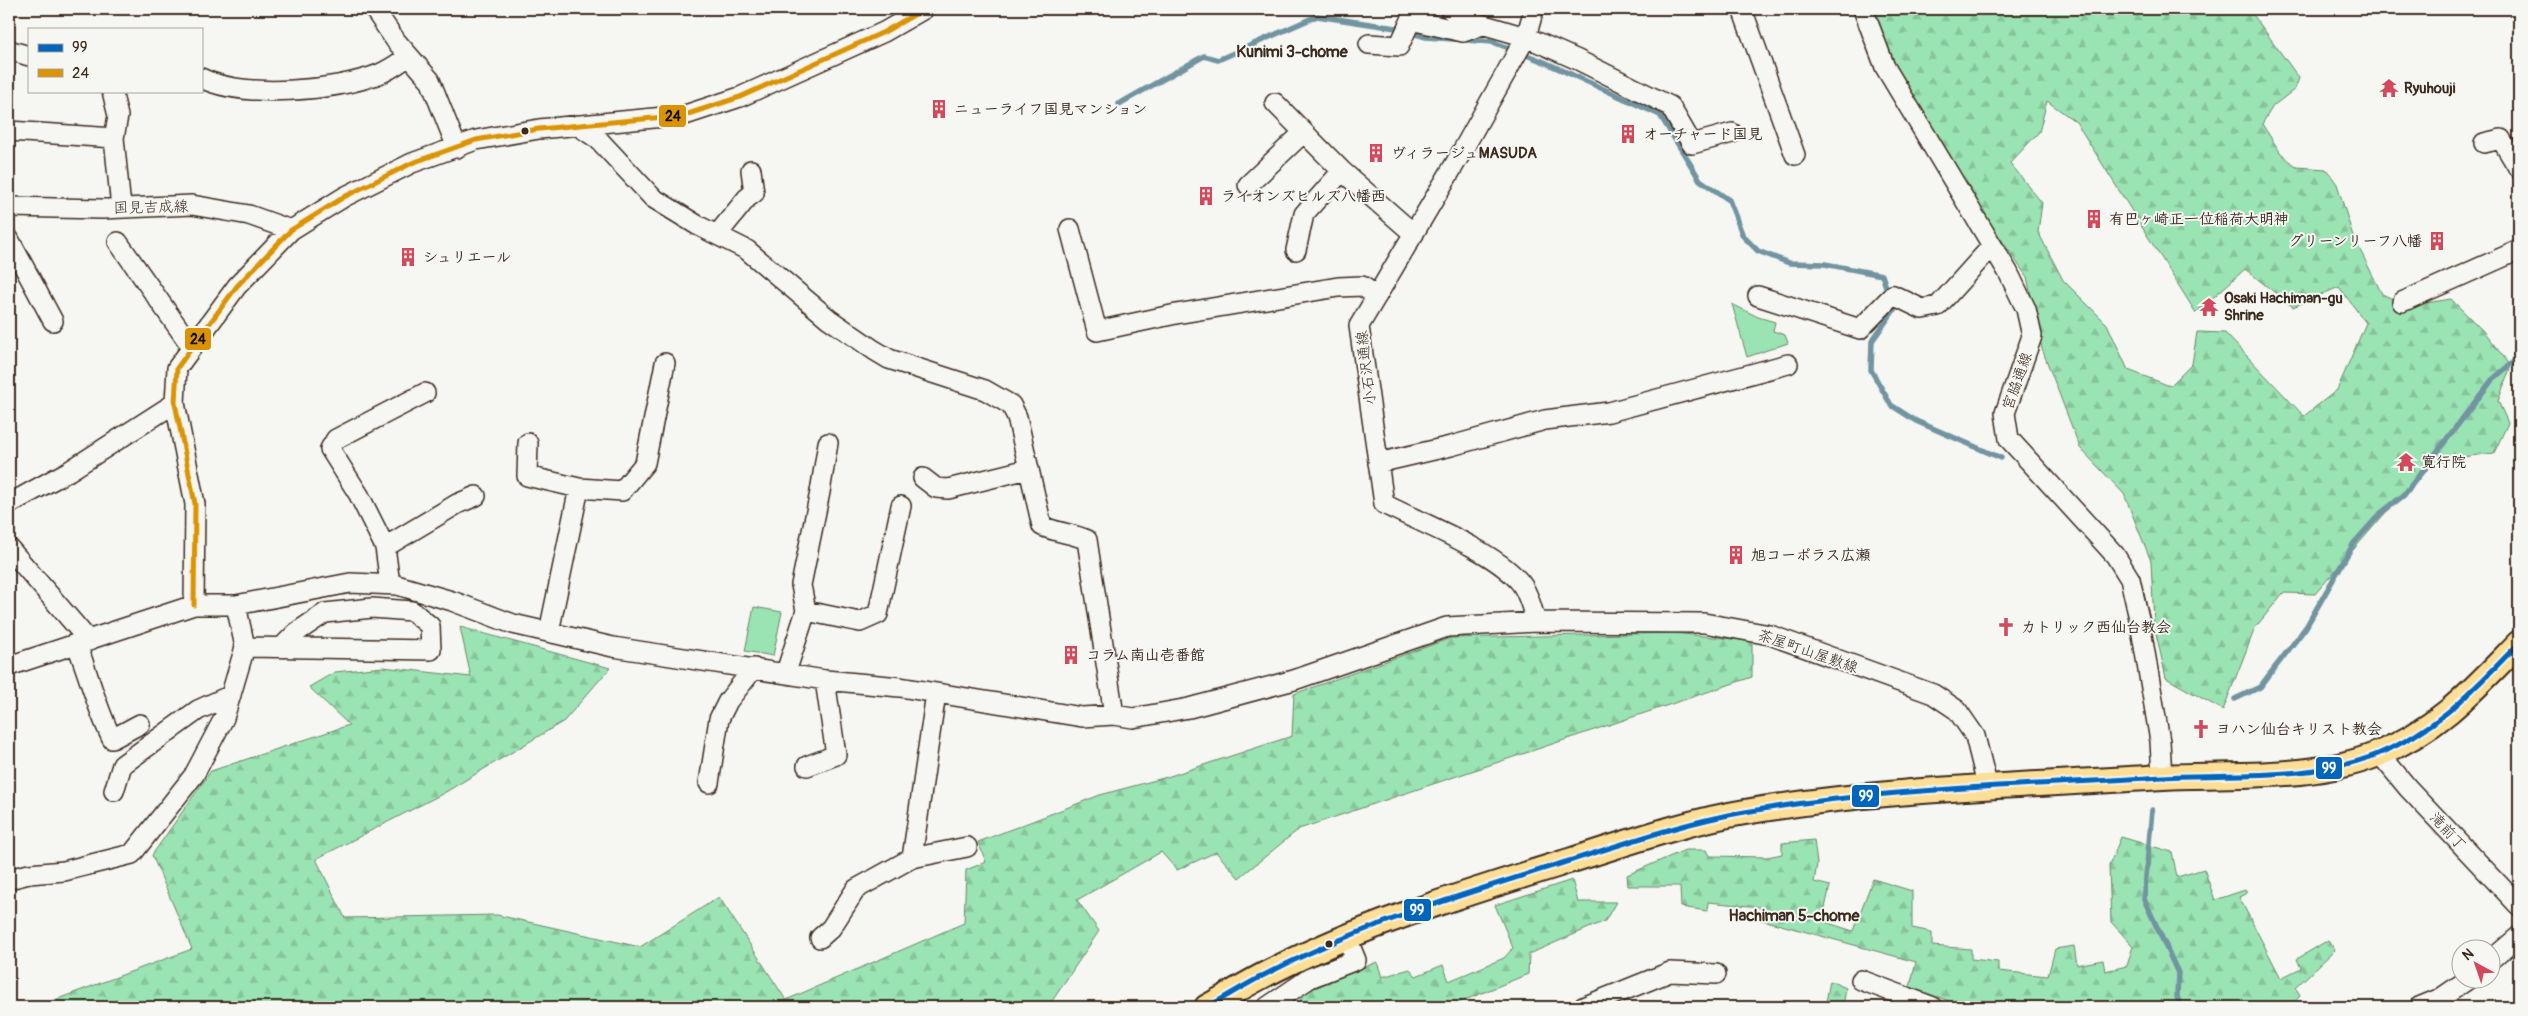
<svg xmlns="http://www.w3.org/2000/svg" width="2528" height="1016" viewBox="0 0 2528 1016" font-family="Pangolin,'Klee One',sans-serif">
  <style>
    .green { fill: #9ae3b2; stroke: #6a8668 }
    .forest { fill: url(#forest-firs); stroke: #6a8668; fill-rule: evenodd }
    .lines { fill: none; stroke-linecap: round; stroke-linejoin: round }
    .stream { stroke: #7294a1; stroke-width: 5.5 }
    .minor-casing { stroke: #3b2a1e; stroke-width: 22 }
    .major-casing { stroke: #3b2a1e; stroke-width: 28 }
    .minor { stroke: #f6f6f2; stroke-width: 19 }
    .major { stroke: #fcde96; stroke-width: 24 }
    .bus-1-casing { stroke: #f6f6f2; stroke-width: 9 }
    .bus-2-casing { stroke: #f6f6f2; stroke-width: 9 }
    .bus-1 { stroke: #0065bd; stroke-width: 5 }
    .bus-2 { stroke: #db9304; stroke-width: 5 }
    .bus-dot { fill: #3b2a1e; stroke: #f6f6f2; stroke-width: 2 }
    .labels { text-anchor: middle; stroke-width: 4; stroke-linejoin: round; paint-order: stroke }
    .poi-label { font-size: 15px; font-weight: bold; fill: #3b2a1e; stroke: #f6f6f2; text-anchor: start }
    .street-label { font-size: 15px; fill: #3b2a1e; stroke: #f6f6f2 }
    .neighbourhood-label { font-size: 16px; font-weight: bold; fill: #3b2a1e; stroke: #f6f6f2 }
    .line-badge { stroke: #f6f6f2; stroke-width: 2 }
    .badge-label { font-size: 14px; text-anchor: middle; font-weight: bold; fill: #fff }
    .pale-badge-label { font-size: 14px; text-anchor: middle; font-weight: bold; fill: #111 }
  </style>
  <defs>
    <pattern id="forest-firs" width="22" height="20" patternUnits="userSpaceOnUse" patternTransform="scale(1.25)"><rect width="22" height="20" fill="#9ae3b2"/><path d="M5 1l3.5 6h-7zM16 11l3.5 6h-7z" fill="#86c399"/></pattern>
  </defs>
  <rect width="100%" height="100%" fill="#f6f6f2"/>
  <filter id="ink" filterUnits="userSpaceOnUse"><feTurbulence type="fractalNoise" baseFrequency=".02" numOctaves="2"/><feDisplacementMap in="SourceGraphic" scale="10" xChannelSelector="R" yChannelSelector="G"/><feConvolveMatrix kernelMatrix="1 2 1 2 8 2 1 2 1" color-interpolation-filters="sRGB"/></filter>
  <g filter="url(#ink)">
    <path class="green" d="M1732,304l26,13 17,5 -2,9 12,4 3,8 -41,14z
      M754,607l28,5 -9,44 -28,-5z"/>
    <path class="forest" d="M1873,9h376l50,69 -4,11 -22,17 -11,18 18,28 16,15 30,2 11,15 16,52 29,58 26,12 43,-7 31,31 29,36 -13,35 10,22 -14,30 -40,5 -23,8 -44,45 -72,83 -32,-1 -28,35 -32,82 -57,-32 -12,-54 -3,-63 -27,-67 -44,-46 -38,-99 -15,-72 -44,-64 -86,-143zM2047,101l29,21 120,191 49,-44 48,38 46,-20 27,36 -29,67 -33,26 -79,-83 -28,-1 -5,32 -22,22 -42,-16 -21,-46 -44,-44 -25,-48 4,-29 -32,-40 29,-31z
      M460,627l150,41 -46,53 -120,72 -128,66 29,59 152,-3 143,32 79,-50 67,103 178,-77 2,-53 20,-8 -8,-20 122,-47 67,-18 125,-41 2,-42 157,-56 223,-5 78,8v36l-453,152 -60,49 -23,-26 -39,18 -16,-18 -84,48 22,31 -51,76h-1012l156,-58 -40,-94 59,-84 138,-46 -40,-38 26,-15 48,-5 88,10z
      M2121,837l51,15 5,25 27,-8 11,31 30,-10 2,3 -8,4 42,81 20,-10 -4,-9 31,-19 7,10 -40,38 5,8 -10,11h-324l-56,-20 6,-25 -157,-43 1,-12 -52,-5 -1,9 -26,-4 -1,-21h-52l-1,-11 58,-25h21l3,6 58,1 15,-3v-11l32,-3 3,24 -3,18 16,4 -8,35 31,10 20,-52 39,12v37l20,4v14l39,3v10l27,3v9l50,5 7,-27 19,-3 3,19 26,-5 2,11 22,-5 6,-20 -22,-24 -2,-56z
      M1572,880l6,22h38l-11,19 -76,33 -1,20 -80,33h-143l-7,-12 79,-33 5,15 28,-8 6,7 27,-11 6,16 55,-23 9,-10 -18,-43z
      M1830,981l16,7 -3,19h-18z"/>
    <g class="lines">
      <path class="stream" d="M1119,104l85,-48 14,4 99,-44 79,12 30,9 67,5 49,19 118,54 40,65 29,20 14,36 15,15 31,12 36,1 57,11 4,12
        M1892,304l2,6 -22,31 -1,29 20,35 25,16 85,37
        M2235,699l25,-12 46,-60 48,-84 26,-29 24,-19 88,-115 27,-23
        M2152,810l-8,89 34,74 -1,24 4,10"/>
      <g class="minor-casing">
        <path id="minor" d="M374,9l22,32 34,39 27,68
          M1450,9l14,10 62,18 52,23 92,46 22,38 40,-11
          M1534,9l-8,28 -70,125 -97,164 25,178c39,20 106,45 134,76 10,10 14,29 18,42
          M1742,9l53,146
          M1863,9l22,58 123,205 18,37 6,27 -27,77 4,26 106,116 15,24 10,44 20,118 2,36
          M1369,44l30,2 12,-26 52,12 19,-7
          M9,50l20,6
          M201,78c43,21 134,13 178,-4 11,-4 21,-12 30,-18
          M112,91l6,25 -4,22 7,70
          M1275,103l67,68 72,63
          M577,125l21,14 55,59 44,27 50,25 82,69 45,31 15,9 96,31 26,15 6,12 25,109c15,7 31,7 45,14l27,175
          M9,131l105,7
          M2484,143l17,-4 18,30
          M1248,185l56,-53
          M9,207l93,2 90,-4 57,10 42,15
          M1070,229l27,102 79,-17 162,-27 24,-1 15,10
          M717,235l30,-37 7,-5 -3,-23
          M9,239l44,82
          M118,242l73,104
          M1296,250l8,-36 38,-43
          M1758,296l102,33 33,-34 29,14 16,-3 54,-60
          M2402,302l117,-52
          M425,393l-89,46 -6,10 29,46 26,52 72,-43 19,-8
          M528,443l-1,33 52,12
          M1378,463l73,-17 94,-26 64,-8 179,-48
          M923,478l13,10 12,1 80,-20
          M9,504l60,-33 106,-68
          M385,547l5,37
          M9,548l80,93
          M194,605l1,-101 -20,-101 2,-35 60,-82 54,-56 53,-33 68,-34 64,-23 63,-11 146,-14 55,-18 144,-65 40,-23
          M236,605l9,42 186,3 -1,-24 -18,-15 -40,-3 -47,5 -28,19 -15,15
          M806,611l-5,-26 19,-93 8,-49
          M549,632l30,-144 43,3 23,-28 20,-100
          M77,645c12,31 20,64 35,94l28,-15
          M9,666l185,-61h42l114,-22 47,2 55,16 61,23 100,23 212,33 75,7 182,30 32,-2 19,3 56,-10 105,-28 153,-53 89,-5 168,1 66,12 163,59 24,16 18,26 13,52
          M786,672l20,-61 54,11 18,-8 23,-108
          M2379,753l29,35 111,118
          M807,766l29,-11 -11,-75
          M709,783l10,-64 9,-18 26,-33
          M114,791l8,-26 76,-55 33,-15
          M912,858l24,-165
          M9,879l20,-5 35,-3 68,-17 62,-79 30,-57 21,-71
          M820,938l11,-10 25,-39 56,-31 55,-11
          M2490,961l29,-25
          M1861,980l72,27
          M1267,1007l43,-29 46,-18 -9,-22
          M1583,1007l87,-35 46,2
          M2419,1007l22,-9 29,-20"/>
      </g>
      <g class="major-casing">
        <path id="major" d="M1207,1007c22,-12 44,-26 67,-37 93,-47 196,-78 295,-109 58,-18 116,-39 176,-49 138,-24 278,-26 418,-35 70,-4 148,4 215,-23 61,-25 96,-65 141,-111"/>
      </g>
      <use href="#minor" class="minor"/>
      <use href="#major" class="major"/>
      <g class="bus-1-casing">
        <path id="bus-1" d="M1207,1007c22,-12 44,-26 67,-37 93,-47 196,-78 295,-109 58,-18 116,-39 176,-49 138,-24 278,-26 418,-35 70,-4 148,4 215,-23 61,-25 96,-65 141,-111"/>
      </g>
      <g class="bus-2-casing">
        <path id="bus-2" d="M194,605l1,-101 -20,-101 2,-35 60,-82 54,-56 53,-33 68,-34 64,-23 63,-11 146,-14 55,-18 144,-65 40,-23"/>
      </g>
      <use href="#bus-1" class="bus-1"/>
      <use href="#bus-2" class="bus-2"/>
    </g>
  </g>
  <defs>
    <g id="temple-bare" transform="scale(1.5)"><path d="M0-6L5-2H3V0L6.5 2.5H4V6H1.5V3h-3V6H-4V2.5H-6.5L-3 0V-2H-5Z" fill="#d1495b" stroke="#f6f6f2" stroke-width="2.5" paint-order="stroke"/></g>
    <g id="building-bare" transform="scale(1.5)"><path d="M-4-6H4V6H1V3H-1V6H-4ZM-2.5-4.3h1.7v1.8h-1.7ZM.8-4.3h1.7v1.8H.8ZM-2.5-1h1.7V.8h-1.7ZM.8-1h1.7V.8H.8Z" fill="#d1495b" stroke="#f6f6f2" stroke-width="2.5" paint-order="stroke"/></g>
    <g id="church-bare" transform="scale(1.5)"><path d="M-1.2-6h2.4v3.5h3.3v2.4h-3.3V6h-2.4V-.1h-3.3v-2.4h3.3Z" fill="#d1495b" stroke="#f6f6f2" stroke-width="2.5" paint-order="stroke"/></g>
  </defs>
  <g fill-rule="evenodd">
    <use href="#temple-bare" x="2389" y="88"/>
    <use href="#building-bare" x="939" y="109"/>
    <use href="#building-bare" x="1628" y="134"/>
    <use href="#building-bare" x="1376" y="153"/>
    <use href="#building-bare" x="1206" y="196"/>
    <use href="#building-bare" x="2094" y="219"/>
    <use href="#building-bare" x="2437" y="241"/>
    <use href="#building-bare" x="408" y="257"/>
    <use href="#temple-bare" x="2209" y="307"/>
    <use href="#temple-bare" x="2406" y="462"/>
    <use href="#building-bare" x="1736" y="555"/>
    <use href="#church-bare" x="2006" y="627"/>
    <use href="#building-bare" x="1071" y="655"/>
    <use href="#church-bare" x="2201" y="729"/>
  </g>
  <g class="bus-dot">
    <circle cx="525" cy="131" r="4.5"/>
    <circle cx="1329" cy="944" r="4.5"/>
  </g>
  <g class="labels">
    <g class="poi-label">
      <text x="2404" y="93">Ryuhouji</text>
      <text x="954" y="114">ニューライフ国見マンション</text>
      <text x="1643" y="139">オーチャード国見</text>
      <text x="1391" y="158">ヴィラージュMASUDA</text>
      <text x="1221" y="201">ライオンズヒルズ八幡西</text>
      <text x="2109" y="224">有巴ヶ崎正一位稲荷大明神</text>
      <text x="2422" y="246" text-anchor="end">グリーンリーフ八幡</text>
      <text x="423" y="262">シュリエール</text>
      <text x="2224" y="303">Osaki Hachiman-gu<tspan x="2224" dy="17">Shrine</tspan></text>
      <text x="2421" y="467">寛行院</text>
      <text x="1751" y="560">旭コーポラス広瀬</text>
      <text x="2021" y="632">カトリック西仙台教会</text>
      <text x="1086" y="660">コラム南山壱番館</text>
      <text x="2216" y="734">ヨハン仙台キリスト教会</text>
    </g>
    <g class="street-label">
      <text transform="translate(151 207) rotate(-1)" y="5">国見吉成線</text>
      <text transform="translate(1366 368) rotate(-97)" y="5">小石沢通線</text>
      <text transform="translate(2017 381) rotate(-70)" y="5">宮脇通線</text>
      <text transform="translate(1808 651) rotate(19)" y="5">茶屋町山屋敷線</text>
      <text transform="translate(2448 831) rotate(47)" y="5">滝前丁</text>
    </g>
    <g class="neighbourhood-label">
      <text x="1292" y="57">Kunimi 3-chome</text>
      <text x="1794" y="921">Hachiman 5-chome</text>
    </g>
  </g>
  <g class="line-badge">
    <rect x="658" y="104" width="29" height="24" rx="5" fill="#db9304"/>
    <rect x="184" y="327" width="28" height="24" rx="5" fill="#db9304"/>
    <rect x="2315" y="756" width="28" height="24" rx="5" fill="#0065bd"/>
    <rect x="1851" y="784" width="29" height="24" rx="5" fill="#0065bd"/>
    <rect x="1403" y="898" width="29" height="24" rx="5" fill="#0065bd"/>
  </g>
  <g class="badge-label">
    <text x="2329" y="773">99</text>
    <text x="1866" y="801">99</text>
    <text x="1417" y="915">99</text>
  </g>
  <g class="pale-badge-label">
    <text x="673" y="121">24</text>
    <text x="198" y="344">24</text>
  </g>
  <rect width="2528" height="1016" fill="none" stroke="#f6f6f2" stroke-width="30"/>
  <rect x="15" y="15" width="2498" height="986" fill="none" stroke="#3b2a1e" stroke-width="2" filter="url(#ink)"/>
  <rect x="28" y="28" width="175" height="65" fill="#f6f6f2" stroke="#aba49d"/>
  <rect x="38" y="44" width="25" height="8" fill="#0065bd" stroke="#aba49d"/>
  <text x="72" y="52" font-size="15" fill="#3b2a1e">99</text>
  <rect x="38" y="69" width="25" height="8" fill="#db9304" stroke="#aba49d"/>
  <text x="72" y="78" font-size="15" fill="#3b2a1e">24</text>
  <g transform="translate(2476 964) rotate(320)"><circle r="24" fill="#f6f6f2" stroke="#aba49d"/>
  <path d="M0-4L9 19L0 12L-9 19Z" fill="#d1495b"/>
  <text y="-8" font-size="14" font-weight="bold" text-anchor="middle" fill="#3b2a1e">N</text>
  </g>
</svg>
